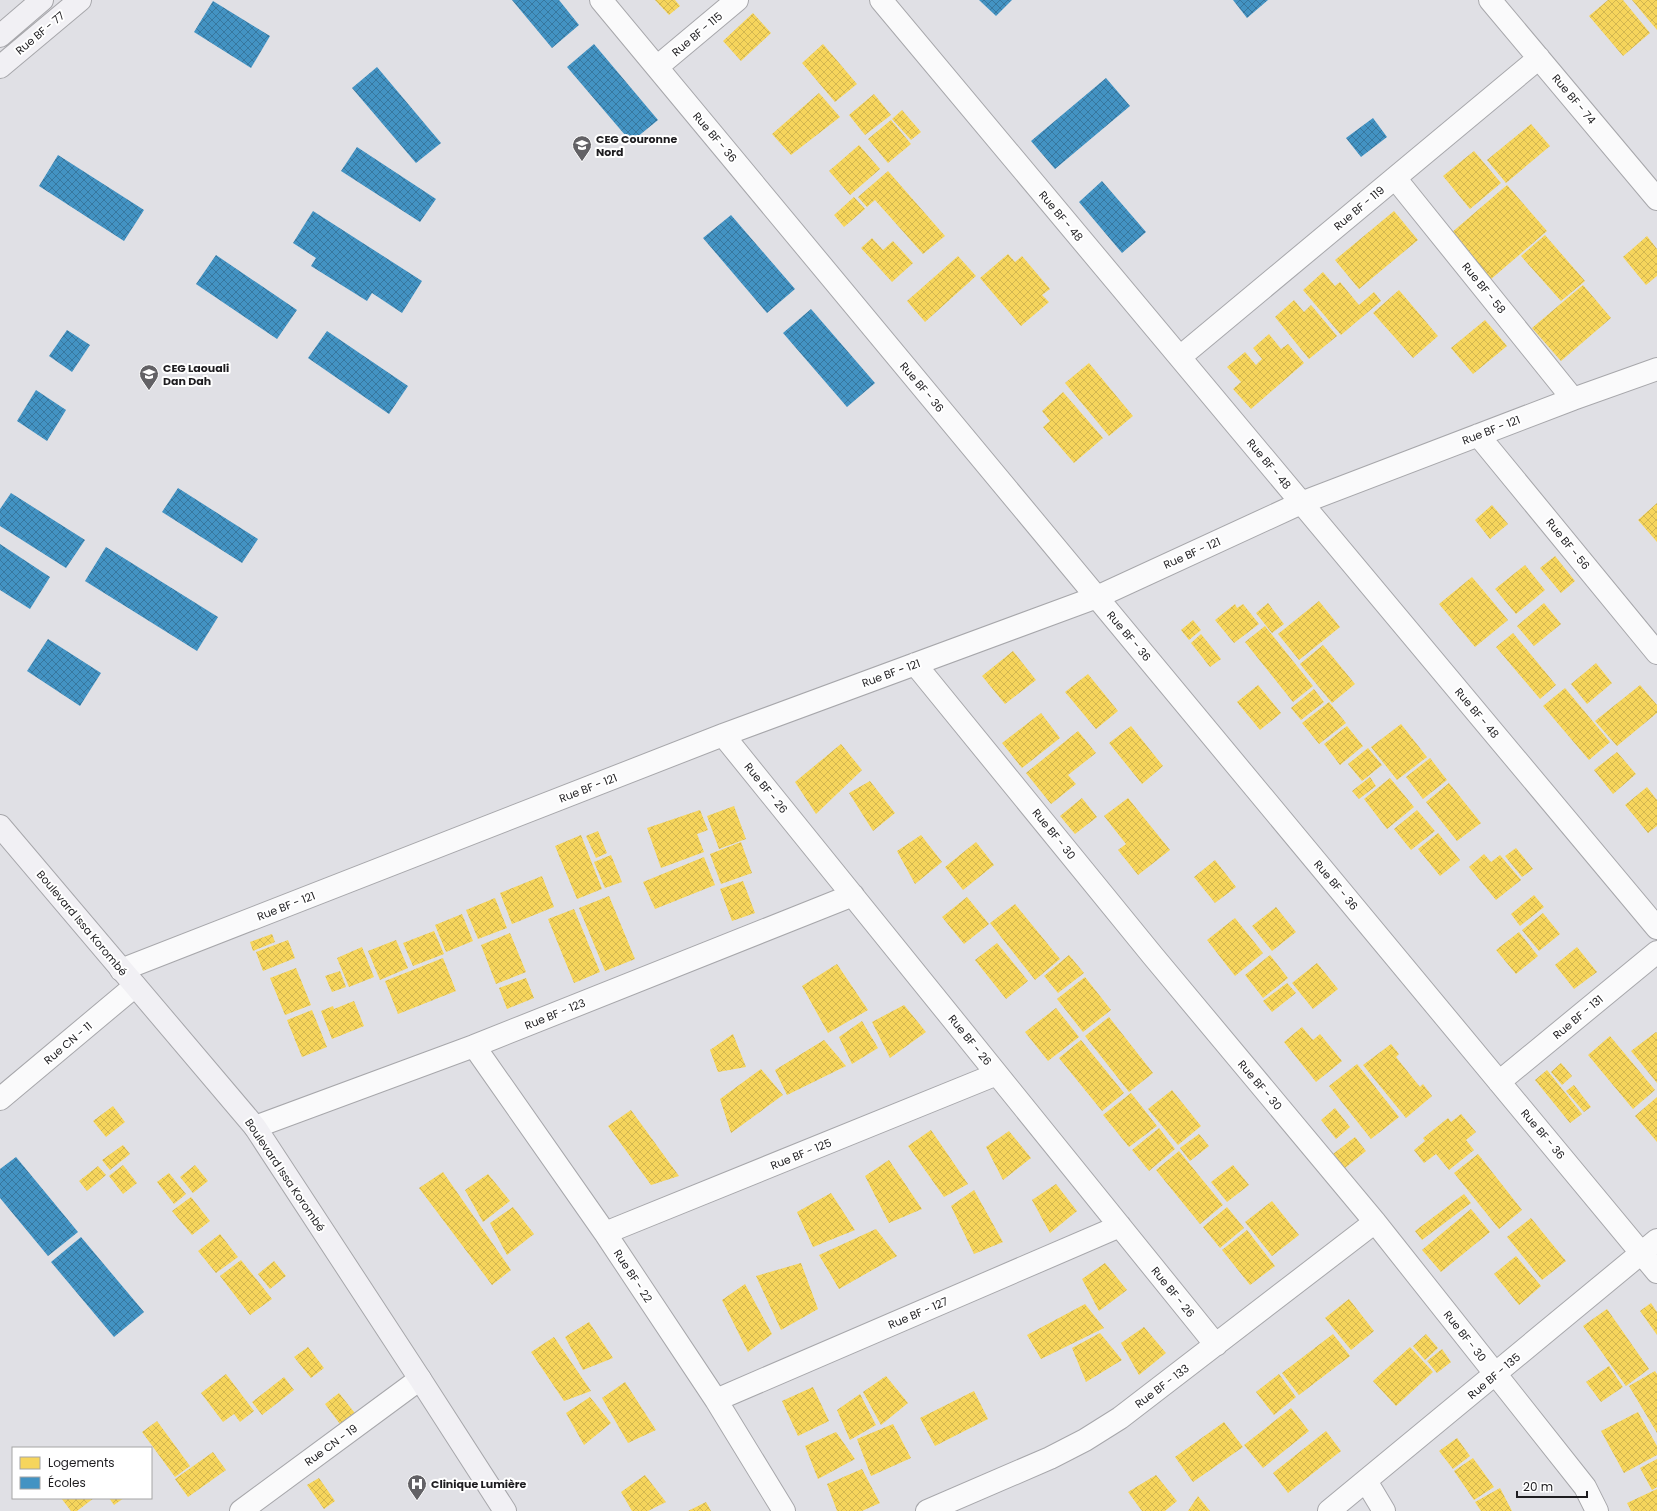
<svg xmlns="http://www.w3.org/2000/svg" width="1657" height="1511" viewBox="0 0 1657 1511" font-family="Poppins,sans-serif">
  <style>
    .homes { fill: url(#homes-cross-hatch) }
    .schools { fill: url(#schools-cross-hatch) }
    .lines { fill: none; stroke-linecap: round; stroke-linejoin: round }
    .street-casing { stroke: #a7a7ab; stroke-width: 24 }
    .secondary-casing { stroke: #a7a7ab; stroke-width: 24 }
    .street { stroke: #fafafb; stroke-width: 22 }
    .secondary { stroke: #f1f0f4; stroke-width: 22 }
    .labels { text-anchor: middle; stroke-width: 4; stroke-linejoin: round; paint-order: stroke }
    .street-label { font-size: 11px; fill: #1e1d20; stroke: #fff }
    .poi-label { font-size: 11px; font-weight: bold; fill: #1e1d20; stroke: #fff; text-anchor: start }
  </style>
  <defs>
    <pattern id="homes-cross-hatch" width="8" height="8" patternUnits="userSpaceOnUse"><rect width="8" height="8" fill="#f6d55c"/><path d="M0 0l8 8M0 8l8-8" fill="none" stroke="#d2b650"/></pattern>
    <pattern id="schools-cross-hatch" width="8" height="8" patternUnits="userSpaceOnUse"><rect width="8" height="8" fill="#4393c3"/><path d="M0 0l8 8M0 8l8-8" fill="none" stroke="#37779e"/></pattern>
  </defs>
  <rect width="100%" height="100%" fill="#e0e0e5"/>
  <path class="homes" d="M655,0h20l5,6 -11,9z
    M1608,0h15l27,33 -27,23 -34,-40z
    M1632,0h25v30z
    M753,13l18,20 -30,28 -18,-20z
    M823,44l34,40 -22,18 -33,-39z
    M819,93l21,24 -49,38 -19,-21z
    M874,94l17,21 -26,20 -16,-20z
    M902,110l19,22 -10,8 -19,-21z
    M891,120l20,24 -23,19 -20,-24z
    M1531,124l19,22 -44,37 -19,-23z
    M859,145l21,24 -30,26 -21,-24z
    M1474,151l27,32 -31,26 -27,-33z
    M888,171l57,65 -22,18 -48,-54 -8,7 -9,-10z
    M1507,185l40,46 -57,49 -40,-46z
    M854,197l11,12 -21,18 -10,-12z
    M1394,211l24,29 -59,49 -24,-29z
    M1545,235l40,46 -24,20 -40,-45z
    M1647,236l10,13v27l-11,9 -23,-28z
    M872,238l11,12 10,-9 20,22 -21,19 -31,-34z
    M1008,254l7,8 7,-6 28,33 -8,6 7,7 -28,24 -41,-48z
    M958,256l18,20 -51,46 -18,-21z
    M1323,272l12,14 5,-4 19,23 15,-13 7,9 -40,34 -38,-45z
    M1583,285l28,33 -50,43 -29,-33z
    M1399,290l39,46 -25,22 -40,-45z
    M1294,300l10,12 7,-7 26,31 -28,23 -34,-42z
    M1485,320l22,26 -34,28 -22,-26z
    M1269,334l12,15 7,-5 16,19 -53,46 -18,-20 8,-7 -14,-15 18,-15 11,13 6,-6 -9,-11z
    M1089,363l44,53 -24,20 -44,-53z
    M1063,392l40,46 -29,25 -31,-36 7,-6 -8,-10z
    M1657,503v39l-19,-22z
    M1492,505l16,19 -18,15 -15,-19z
    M1555,556l20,25 -14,12 -21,-25z
    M1525,565l20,25 -29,24 -21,-25z
    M1472,577l36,43 -33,27 -36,-43z
    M1319,601l21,26 -41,33 -21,-26z
    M1268,603l16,21 -12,9 -16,-20z
    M1544,603l17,21 -27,22 -17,-20z
    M1235,604l2,4 6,-4 16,20 -25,19 -19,-23z
    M1193,620l8,10 -12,10 -8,-10z
    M1265,626l48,60 -20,16 -48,-60z
    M1513,633l43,52 -16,14 -44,-52z
    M1201,634l20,25 -11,8 -19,-24z
    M1323,645l32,39 -23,19 -32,-39z
    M1013,651l23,29 -31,24 -23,-28z
    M1596,663l16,20 -25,21 -16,-20z
    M1088,674l30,37 -22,18 -31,-37z
    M1258,685l23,28 -21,17 -23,-28z
    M1640,685l17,20v8l-40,33 -22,-25z
    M1565,688l45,54 -21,18 -46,-54z
    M1314,689l10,13 -23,18 -10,-12z
    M1329,702l17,21 -27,21 -17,-21z
    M1041,713l19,25 -38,30 -20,-25z
    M1401,724l26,33 -30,23 -26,-33z
    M1131,726l32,40 -21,18 -33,-41z
    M1347,726l16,20 -23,19 -16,-21z
    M1078,731l18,22 -28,22 8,9 -25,20 -25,-31z
    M841,744l21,26 -46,44 -21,-32z
    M1368,748l14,17 -20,16 -14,-17z
    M1617,752l19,22 -23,20 -19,-24z
    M1430,758l17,22 -24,19 -17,-22z
    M1370,777l6,9 -17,13 -7,-8z
    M1390,778l24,29 -27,22 -23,-30z
    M870,781l25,32 -22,18 -24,-38z
    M1449,783l32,40 -24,18 -31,-39z
    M1647,787l10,13v26l-9,7 -23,-28z
    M1082,798l15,19 -22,17 -15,-18z
    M1128,798l42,52 -32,25 -20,-25 8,-6 -22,-28z
    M734,806l12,33 -27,10 -12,-33z
    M700,810l8,20 -11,4 7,18 -43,16 -14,-40z
    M1417,810l18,21 -24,19 -17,-21z
    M598,831l9,22 -11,5 -10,-22z
    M1438,833l22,27 -20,16 -22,-27z
    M581,835l21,54 -25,10 -22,-53z
    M921,835l21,27 -27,22 -18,-33z
    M741,842l11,31 -31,11 -11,-30z
    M976,842l18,23 -31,25 -18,-23z
    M1516,848l17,21 -11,8 -17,-21z
    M1484,854l7,8 9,-7 21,25 -25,20 -27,-33z
    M611,855l11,27 -17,6 -11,-26z
    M704,857l11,28 -60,24 -12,-27z
    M1215,860l21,27 -21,16 -21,-26z
    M542,876l12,31 -42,17 -12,-31z
    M743,881l12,32 -23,8 -12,-32z
    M1534,895l10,12 -24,19 -9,-12z
    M609,896l26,63 -30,12 -26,-63z
    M967,897l22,27 -25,20 -22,-27z
    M495,898l12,30 -29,11 -12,-29z
    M1015,904l45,55 -25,21 -45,-57z
    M1276,907l20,25 -24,19 -20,-25z
    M574,909l26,63 -26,11 -26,-64z
    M1543,913l17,21 -21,17 -17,-21z
    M462,914l11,27 -27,11 -11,-27z
    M1235,918l28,35 -28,23 -28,-36z
    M434,931l10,23 -31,12 -10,-23z
    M1519,932l19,24 -22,18 -20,-24z
    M510,933l16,39 -30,12 -15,-39z
    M272,934l3,8 -22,9 -3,-9z
    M288,940l7,18 -32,13 -7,-19z
    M396,940l12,28 -28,12 -12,-29z
    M997,943l31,38 -22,18 -31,-39z
    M362,947l12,30 -25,10 -12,-29z
    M1577,947l20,25 -23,17 -19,-24z
    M1069,955l15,18 -26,20 -14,-17z
    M1270,955l18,23 -25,20 -18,-23z
    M443,958l13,33 -58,23 -13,-33z
    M1317,963l21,26 -25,20 -21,-26z
    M837,964l31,46 -40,23 -26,-47z
    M296,968l15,37 -26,10 -15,-37z
    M340,971l6,16 -14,5 -7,-16z
    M1085,977l26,33 -28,22 -26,-33z
    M526,978l8,20 -27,11 -8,-21z
    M1287,983l9,10 -24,19 -9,-11z
    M354,1001l10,25 -32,13 -11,-28 12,-5 1,3z
    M904,1005l22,27 -36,26 -18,-36z
    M1056,1008l23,29 -31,24 -23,-29z
    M312,1010l15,37 -25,10 -15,-37z
    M1109,1017l44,56 -24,19 -44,-56z
    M862,1021l16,27 -26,16 -13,-27z
    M1302,1027l11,13 7,-6 22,27 -26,21 -32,-40z
    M1656,1032l1,1v50l-26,-32z
    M733,1034l13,33 -28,5 -8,-22z
    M1610,1036l45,54 -22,19 -45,-54z
    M824,1040l22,26 -59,29 -12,-25z
    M1081,1040l43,53 -22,18 -43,-53z
    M1391,1044l8,10 -3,3 24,30 3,-3 9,12 -26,22 -43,-53z
    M1561,1063l11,13 -10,9 -11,-13z
    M1357,1064l42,53 -28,22 -42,-53z
    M761,1069l22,26 -52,38 -11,-34z
    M1547,1070l35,44 -12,9 -35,-43z
    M1574,1085l17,22 -7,5 -18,-21z
    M1172,1090l29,36 -23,19 -30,-36z
    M1131,1093l26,33 -28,21 -26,-32z
    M1657,1097v45l-22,-26z
    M113,1106l12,16 -19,15 -13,-16z
    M1335,1108l15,19 -14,12 -15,-19z
    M631,1110l48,66 -28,9 -43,-59z
    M1461,1114l15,18 -10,8 8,10 -25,20 -13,-16 -12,9 -10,-13 11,-9 -2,-3 25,-20 3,4z
    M1159,1128l16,21 -26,22 -17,-21z
    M931,1130l37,54 -24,13 -36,-51z
    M1009,1131l22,27 -28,22 -17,-33z
    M1199,1134l10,12 -19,15 -10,-13z
    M1355,1137l11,14 -21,17 -12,-14z
    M123,1145l7,9 -20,16 -8,-10z
    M1179,1151l44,54 -23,19 -44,-54z
    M1478,1154l44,56 -23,19 -45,-56z
    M889,1160l33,49 -33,14 -24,-47z
    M123,1165l14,18 -14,11 -14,-18z
    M195,1165l13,16 -15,12 -13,-16z
    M1233,1165l16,20 -22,17 -16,-20z
    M98,1166l8,9 -19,16 -8,-10z
    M443,1172l68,98 -19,15 -73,-97z
    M169,1173l17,21 -12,10 -17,-22z
    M488,1174l22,27 -27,21 -18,-32z
    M1056,1184l21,27 -27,22 -18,-33z
    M974,1190l29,52 -29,12 -23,-48z
    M831,1193l24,37 -42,17 -16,-35z
    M1464,1194l7,9 -49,37 -7,-9z
    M191,1197l19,24 -18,14 -20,-24z
    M1272,1201l27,34 -27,21 -27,-34z
    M513,1207l21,27 -27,21 -17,-32z
    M1227,1207l17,21 -24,20 -17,-21z
    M1471,1209l19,23 -49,40 -19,-22z
    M1531,1218l35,43 -24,19 -35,-43z
    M876,1229l21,27 -58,33 -20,-34z
    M1247,1230l28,36 -25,19 -28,-35z
    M220,1234l18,23 -22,16 -18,-22z
    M1516,1256l25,30 -22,19 -25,-31z
    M241,1260l31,39 -22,16 -30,-39z
    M274,1261l12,15 -16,13 -12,-15z
    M801,1263l17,46 -37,21 -25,-54z
    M1105,1263l22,27 -28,21 -17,-32z
    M745,1284l27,50 -24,18 -26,-52z
    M1349,1299l25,32 -23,19 -26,-32z
    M1651,1303l6,9v23l-17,-24z
    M1085,1304l19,24 -63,31 -14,-24z
    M1607,1309l42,60 -23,17 -43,-60z
    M589,1322l24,36 -30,12 -18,-33z
    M1144,1327l22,26 -27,22 -18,-32z
    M1100,1333l22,27 -36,22 -14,-34z
    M1333,1334l17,22 -51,39 -17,-22z
    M1426,1334l12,14 -13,12 -12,-14z
    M554,1337l37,54 -27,10 -33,-49z
    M308,1347l16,21 -13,10 -17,-21z
    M1410,1347l23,25 -37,34 -23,-25z
    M1442,1349l9,13 -14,11 -10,-12z
    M1609,1366l14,21 -22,15 -15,-20z
    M1655,1371l2,3v59l-28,-47z
    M226,1374l28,37 -14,11 -6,-8 -11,8 -22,-29z
    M1279,1374l17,23 -22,18 -18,-23z
    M886,1376l22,27 -27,22 -18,-33z
    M284,1377l10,13 -32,25 -10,-13z
    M625,1382l31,48 -28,13 -26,-45z
    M813,1387l16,34 -31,15 -16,-35z
    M974,1391l14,28 -53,27 -15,-28z
    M339,1393l19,24 -15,11 -18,-24z
    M860,1394l16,31 -26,15 -13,-30z
    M590,1397l21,26 -27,22 -18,-32z
    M1291,1408l18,23 -46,37 -19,-23z
    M1638,1412l19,34v9l-33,18 -23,-42z
    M157,1421l33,45 -15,11 -33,-45z
    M1224,1422l19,25 -50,35 -18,-25z
    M893,1424l18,34 -40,18 -14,-37z
    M1326,1431l15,20 -53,42 -15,-20z
    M836,1432l19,27 -37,20 -13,-33z
    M1457,1438l13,18 -17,13 -14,-18z
    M213,1452l13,18 -38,27 -13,-18z
    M1473,1458l21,29 -20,13 -20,-29z
    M1657,1459v28l-5,3 -12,-22z
    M862,1469l18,34 -18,8h-25l-10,-27z
    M645,1475l21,27 -18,9h-16l-11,-19z
    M1156,1475l21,26 -12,10h-23l-14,-19z
    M319,1478l16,23 -11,8 -17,-24z
    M1500,1488l12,23h-31l-6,-9z
    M1657,1489v22h-26l-4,-8z
    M1198,1496l12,15h-22z
    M61,1498h33l-17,13h-6z
    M109,1498h15l-10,7z
    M706,1502l5,9h-23z"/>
  <path class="schools" d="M512,0h47l20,25 -27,23z
    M979,0h33l-16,16z
    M1233,0h35l-21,18z
    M213,1l57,35 -19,32 -57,-36z
    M594,44l64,76 -27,22 -64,-75z
    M377,67l64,76 -25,20 -64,-75z
    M1106,78l24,28 -75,63 -24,-28z
    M1373,118l14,19 -26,20 -15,-19z
    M357,147l79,52 -16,23 -79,-51z
    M58,155l86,55 -20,31 -85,-55z
    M1102,181l44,51 -24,21 -43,-51z
    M313,211l109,70 -20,32 -30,-20 -5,8 -56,-35 5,-8 -23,-15z
    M731,215l64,74 -28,24 -64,-75z
    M216,255l81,55 -20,29 -81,-55z
    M811,309l64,74 -28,24 -64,-74z
    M67,330l23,15 -18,27 -23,-16z
    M327,331l81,55 -19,28 -81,-56z
    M36,390l30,20 -19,31 -30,-20z
    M178,488l80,51 -16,24 -80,-51z
    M11,493l74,47 -19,28 -66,-42v-17z
    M0,544l50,33 -20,32 -30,-19z
    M106,547l112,70 -21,34 -112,-70z
    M48,639l53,34 -21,33 -53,-35z
    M16,1157l62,75 -30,24 -48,-58v-29z
    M81,1237l63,75 -30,25 -63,-75z"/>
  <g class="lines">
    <g class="street-casing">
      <path id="street" d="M601,0l1056,1272
        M881,0l776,928
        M1490,0l167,199
        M657,67l80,-67
        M1395,178l178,221
        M1180,357l359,-299
        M1478,435l179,218
        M915,664l238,292 222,266 210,265 12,24
        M723,735l493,610
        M121,970l602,-235 374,-138 204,-94 272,-104 84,-30
        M474,1046l131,187 111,167 68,111
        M1499,1082l158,-130
        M0,1099l135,-113
        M255,1127l219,-81 379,-151
        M605,1233l392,-159
        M716,1400l404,-174
        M1366,1481l18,30
        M241,1511l179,-132
        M927,1511l123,-53 35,-18 35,-22 255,-196
        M1329,1511l328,-271"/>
    </g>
    <g class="secondary-casing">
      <path id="secondary" d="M0,36l42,-36
        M0,67l80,-67
        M0,826l255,301 165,252 85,132"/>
    </g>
    <use href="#street" class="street"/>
    <use href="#secondary" class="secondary"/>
  </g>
  <defs>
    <g id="school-pin" transform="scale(1)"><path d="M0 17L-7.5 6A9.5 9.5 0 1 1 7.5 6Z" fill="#626165" stroke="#fff"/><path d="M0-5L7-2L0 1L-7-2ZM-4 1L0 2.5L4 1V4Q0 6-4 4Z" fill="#fff"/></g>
    <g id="hospital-pin" transform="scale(1)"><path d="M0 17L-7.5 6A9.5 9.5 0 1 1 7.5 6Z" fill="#626165" stroke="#fff"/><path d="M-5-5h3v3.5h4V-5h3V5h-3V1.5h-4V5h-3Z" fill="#fff"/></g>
  </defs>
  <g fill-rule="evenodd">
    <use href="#school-pin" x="582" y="145"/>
    <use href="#school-pin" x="149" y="374"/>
    <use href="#hospital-pin" x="417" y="1484"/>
  </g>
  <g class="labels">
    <g class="street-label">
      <text transform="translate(40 33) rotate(-40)" y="4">Rue BF - 77</text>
      <text transform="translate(697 34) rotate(-40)" y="4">Rue BF - 115</text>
      <text transform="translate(1574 99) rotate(50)" y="4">Rue BF - 74</text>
      <text transform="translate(715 137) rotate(50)" y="4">Rue BF - 36</text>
      <text transform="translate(1359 208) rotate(-40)" y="4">Rue BF - 119</text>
      <text transform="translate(1061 216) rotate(50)" y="4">Rue BF - 48</text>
      <text transform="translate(1484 288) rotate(51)" y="4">Rue BF - 58</text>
      <text transform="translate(922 387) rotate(50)" y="4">Rue BF - 36</text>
      <text transform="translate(1491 430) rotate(-21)" y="4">Rue BF - 121</text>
      <text transform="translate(1269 464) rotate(50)" y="4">Rue BF - 48</text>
      <text transform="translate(1568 544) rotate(51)" y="4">Rue BF - 56</text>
      <text transform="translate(1192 553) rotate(-24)" y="4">Rue BF - 121</text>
      <text transform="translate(1129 636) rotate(50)" y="4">Rue BF - 36</text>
      <text transform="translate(891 673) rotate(-20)" y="4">Rue BF - 121</text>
      <text transform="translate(1477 713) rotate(50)" y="4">Rue BF - 48</text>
      <text transform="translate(588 788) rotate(-21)" y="4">Rue BF - 121</text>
      <text transform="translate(766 788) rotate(51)" y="4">Rue BF - 26</text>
      <text transform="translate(1054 834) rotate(51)" y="4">Rue BF - 30</text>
      <text transform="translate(1336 885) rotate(50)" y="4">Rue BF - 36</text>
      <text transform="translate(286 906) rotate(-21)" y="4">Rue BF - 121</text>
      <text transform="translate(82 923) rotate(50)" y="4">Boulevard Issa Korombé</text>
      <text transform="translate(555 1014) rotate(-22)" y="4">Rue BF - 123</text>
      <text transform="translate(1578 1017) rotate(-40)" y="4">Rue BF - 131</text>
      <text transform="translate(970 1040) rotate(51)" y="4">Rue BF - 26</text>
      <text transform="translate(68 1043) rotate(-40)" y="4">Rue CN - 11</text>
      <text transform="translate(1260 1085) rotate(50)" y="4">Rue BF - 30</text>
      <text transform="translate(1543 1134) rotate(50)" y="4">Rue BF - 36</text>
      <text transform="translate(801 1154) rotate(-22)" y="4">Rue BF - 125</text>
      <text transform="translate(285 1175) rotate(56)" y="4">Boulevard Issa Korombé</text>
      <text transform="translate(633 1276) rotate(57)" y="4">Rue BF - 22</text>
      <text transform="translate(1173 1292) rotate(51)" y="4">Rue BF - 26</text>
      <text transform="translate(918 1313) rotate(-23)" y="4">Rue BF - 127</text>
      <text transform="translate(1465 1336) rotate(52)" y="4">Rue BF - 30</text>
      <text transform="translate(1494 1376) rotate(-40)" y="4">Rue BF - 135</text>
      <text transform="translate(1162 1386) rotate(-37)" y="4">Rue BF - 133</text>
      <text transform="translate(331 1445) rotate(-36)" y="4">Rue CN - 19</text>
    </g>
    <g class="poi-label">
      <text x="596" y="143">CEG Couronne<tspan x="596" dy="13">Nord</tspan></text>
      <text x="163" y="372">CEG Laouali<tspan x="163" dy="13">Dan Dah</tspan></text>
      <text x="431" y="1488">Clinique Lumière</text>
    </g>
  </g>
  <rect x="12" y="1447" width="140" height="52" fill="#ffffff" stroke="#a5a5a6"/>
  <rect x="20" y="1457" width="20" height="12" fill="#f6d55c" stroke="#a5a5a6"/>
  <text x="48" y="1467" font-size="12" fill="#1e1d20">Logements</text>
  <rect x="20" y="1477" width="20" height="12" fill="#4393c3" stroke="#a5a5a6"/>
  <text x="48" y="1487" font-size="12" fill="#1e1d20">Écoles</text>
  <path d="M1517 1491v6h70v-6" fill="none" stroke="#1e1d20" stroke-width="2"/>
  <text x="1523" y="1491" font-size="12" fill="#1e1d20" stroke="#ffffff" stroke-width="3" paint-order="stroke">20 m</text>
</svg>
